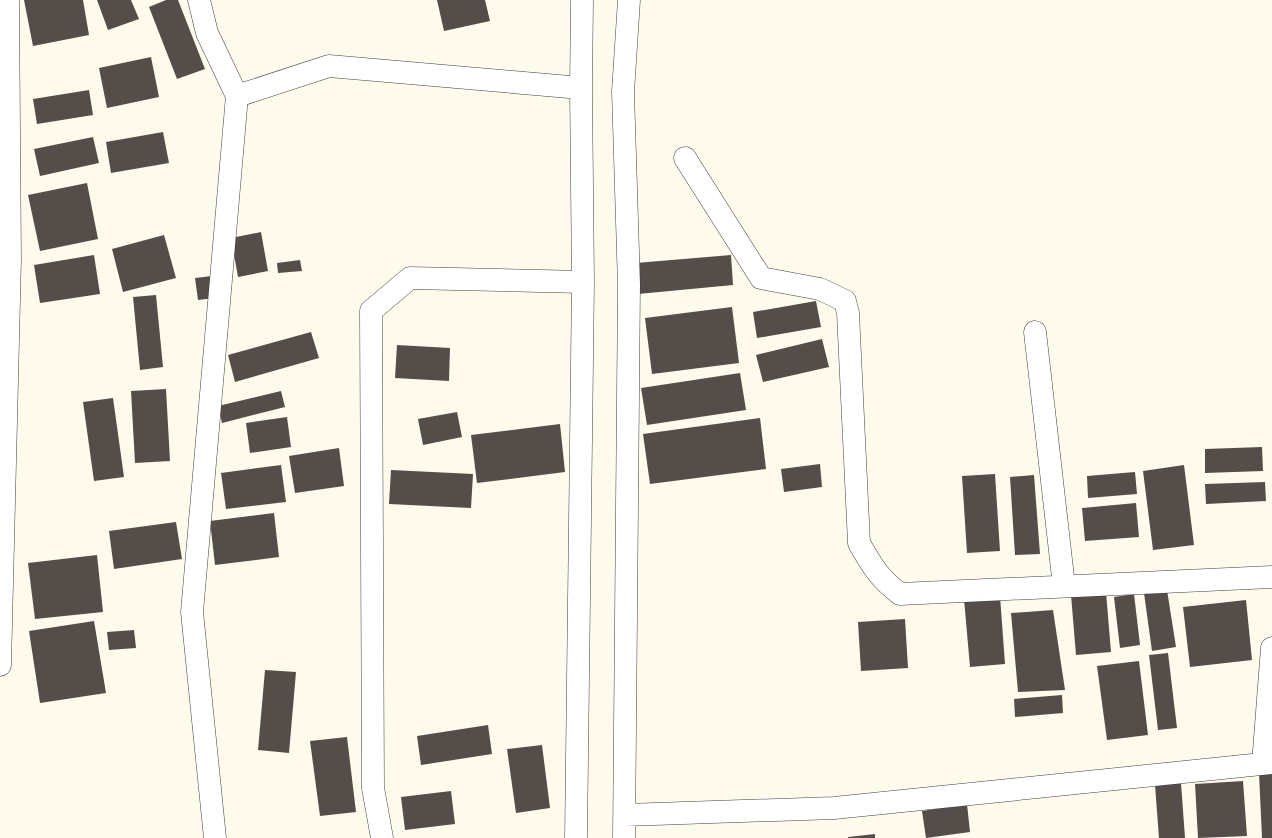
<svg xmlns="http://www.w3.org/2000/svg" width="1272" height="838" viewBox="0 0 1272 838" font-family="'Crimson Pro',serif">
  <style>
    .building { fill: #544d49 }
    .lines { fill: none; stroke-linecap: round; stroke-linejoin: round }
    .street-casing { stroke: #3f3f3f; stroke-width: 23 }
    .street { stroke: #fff; stroke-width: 22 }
  </style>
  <rect width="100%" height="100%" fill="#fefbec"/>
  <path class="building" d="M24,0h59l6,35 -56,11z
    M97,0h34l8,19 -31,11z
    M166,0h12l27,69 -28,10 -28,-72z
    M437,0h48l5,21 -46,10z
    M151,57l8,40 -52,11 -8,-40z
    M89,90l4,25 -56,9 -4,-25z
    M163,132l6,31 -58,10 -5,-31z
    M93,137l6,26 -59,13 -6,-27z
    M87,183l11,56 -58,12 -12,-56z
    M261,232l7,39 -30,6 -7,-39z
    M164,235l12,43 -53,14 -11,-43z
    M94,255l6,39 -60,9 -6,-38z
    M731,255l2,30 -95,9 -2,-31z
    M300,260l2,11 -24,2 -1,-10z
    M212,276l3,22 -17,2 -3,-22z
    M156,295l7,72 -23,3 -7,-73z
    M816,301l5,26 -64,11 -4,-26z
    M732,307l7,56 -87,11 -7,-56z
    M311,332l8,26 -84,24 -7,-27z
    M822,339l7,28 -66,15 -7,-27z
    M397,345l53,3 -1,33 -54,-3z
    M740,373l6,37 -99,15 -6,-37z
    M166,389l4,72 -35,2 -4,-72z
    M281,391l4,16 -63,16 -4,-17z
    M113,398l11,79 -30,4 -11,-79z
    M457,412l5,25 -39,8 -5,-26z
    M287,417l4,30 -41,6 -4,-30z
    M760,418l6,51 -116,15 -7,-50z
    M560,424l5,48 -88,11 -6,-48z
    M1262,447l1,24 -58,2v-24z
    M339,448l5,38 -49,7 -6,-37z
    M820,464l2,23 -38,5 -3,-23z
    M281,465l5,37 -60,7 -5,-36z
    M1184,465l10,80 -41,5 -10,-79z
    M391,470l82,4 -2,34 -82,-4z
    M1135,472l2,22 -49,4 -1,-22z
    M995,474l5,77 -33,2 -5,-77z
    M1034,475l6,79 -25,1 -5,-78z
    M1265,482l1,19 -60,3 -1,-20z
    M1136,503l3,34 -54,4 -3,-33z
    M274,513l5,44 -64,8 -5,-44z
    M176,522l6,37 -68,10 -5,-38z
    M97,555l6,57 -68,7 -7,-56z
    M1167,590l9,57 -24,4 -8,-58z
    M1106,592l5,60 -35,3 -5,-60z
    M1134,594l6,51 -20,3 -6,-51z
    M1000,596l5,68 -35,3 -6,-68z
    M1246,600l6,60 -62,7 -7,-60z
    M1053,610l12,80 -47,2 -7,-79z
    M905,619l3,49 -47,3 -3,-49z
    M94,621l12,72 -66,10 -11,-72z
    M134,630l2,18 -27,2 -2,-18z
    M1168,653l9,75 -19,2 -9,-75z
    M1139,661l9,74 -41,5 -10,-74z
    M265,670l31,2 -7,81 -31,-3z
    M1062,695l1,18 -48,4 -1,-18z
    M488,725l4,29 -71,11 -4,-29z
    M347,737l9,75 -36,4 -10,-75z
    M542,745l8,63 -34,5 -9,-64z
    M1272,772v66h-10l-3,-65z
    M1243,781l4,55 -49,2 -3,-54z
    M1181,783l4,55h-26l-4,-53z
    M451,791l4,33 -50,6 -4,-33z
    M967,804l3,28 -44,6 -4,-27z
    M875,834v4h-27v-1z"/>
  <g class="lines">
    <g class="street-casing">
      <path id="street" d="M199,0l8,33 30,63
        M685,158l76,120 59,11 25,12 3,12 11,230c13,23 20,35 41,51l372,-17
        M1035,332l29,254
        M0,665l10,-406 -2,-259
        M1263,764l9,-116
        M625,815l209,-7 438,-45
        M215,838l-23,-226 45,-516 92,-30 252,22
        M382,838l-9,-50 -2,-477 39,-33 173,4
        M576,838l7,-556 -2,-194 1,-88
        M624,838l5,-553 -6,-193 6,-92"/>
    </g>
    <use href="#street" class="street"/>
  </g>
</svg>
